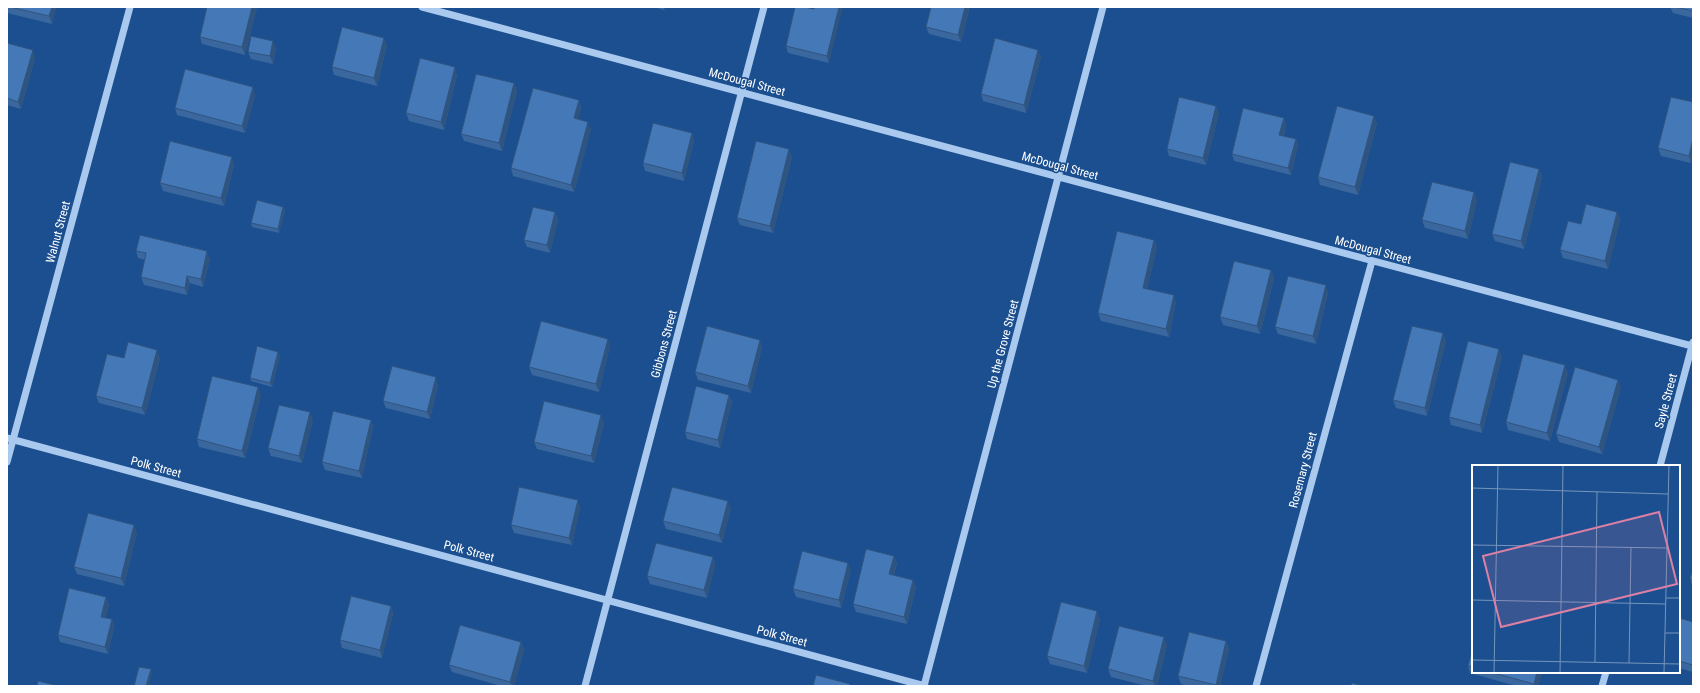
<svg xmlns="http://www.w3.org/2000/svg" width="1700" height="693" viewBox="0 0 1700 693" font-family="'Roboto Condensed',sans-serif">
  <style>
    .lines { fill: none; stroke-linecap: round; stroke-linejoin: round }
    .minor { stroke: #a9c9ee; stroke-width: 7 }
    .wall { fill: #3a679d }
    .shaded-wall { fill: #305480 }
    .building { fill: #4478b7; stroke: #305480 }
    .labels { text-anchor: middle; stroke-width: 3.5; stroke-linejoin: round; paint-order: stroke }
    .street-label { font-size: 12px; fill: #fff; stroke: #1b4f8f }
    .inset-road { fill: none; stroke: #7695bc; stroke-width: 1 }
    .view { fill: #dd80a5; fill-opacity: 0.15; stroke: #dd80a5; stroke-width: 2 }
    .inset-edge { fill: none; stroke: #fff; stroke-width: 2 }
  </style>
  <rect width="100%" height="100%" fill="#1b4f8f"/>
  <g class="lines">
    <path class="minor" d="M422,7l1270,339
      M7,438l918,248
      M7,462l123,-455
      M1660,466l33,-124
      M585,686l179,-679
      M924,686l179,-679
      M1256,686l116,-425
      M1602,686l4,-14"/>
  </g>
  <path class="wall" d="M7,7h49l-4,17 -45,-11z
    M207,7h50l-12,48 -43,-11 -2,-7z
    M653,7h12l-1,3z
    M931,7h37l1,3 -8,32 -32,-8 -3,-7z
    M1670,7h23v11l-20,-5z
    M814,9l15,54 -41,-10 -2,-7z
    M7,43l28,15 -14,51 -14,-4z
    M387,45l-10,41 -43,-11 -2,-8z
    M276,48l-3,16 -22,-5 -3,-7z
    M1041,57l-15,56 -43,-12 -2,-7z
    M457,75l-13,55 -35,-9 -3,-8z
    M514,83l3,8 -15,60 -38,-10 -3,-7z
    M255,95l-10,38 -68,-18 -2,-7z
    M579,100l2,8 -3,11 13,10 -17,63 -61,-16 -2,-8z
    M1693,102l-2,61 -30,-7 -3,-8z
    M1219,113l-13,52 -37,-9 -2,-7z
    M1284,118l2,8 -2,10 12,3 2,7 -7,29 -57,-14 -2,-7z
    M1377,123l-19,72 -38,-10 -2,-8z
    M692,133l2,8 -10,40 -39,-10 -2,-8z
    M792,157l-19,76 -33,-8 -3,-7z
    M234,164l-10,42 -61,-15 -3,-8z
    M1539,169l3,8 -18,72 -29,-8 -3,-7z
    M1477,200l-9,39 -43,-11 -3,-8z
    M283,207l2,4 -6,22 -27,-6 -1,-4z
    M555,212l3,8 -8,33 -23,-6 -3,-7z
    M1617,212l3,8 -12,49 -45,-11 -3,-8z
    M1154,240l3,7 -10,42 29,13 -7,35 -68,-16 -3,-8z
    M136,251l74,8 -7,28 -13,-4 -3,12 -43,-10 -3,-8 4,-17 -7,-2z
    M1271,270l3,8 -14,56 -37,-9 -3,-8z
    M1328,293l-12,51 -38,-10 -3,-7z
    M1446,341l-19,75 -31,-8 -3,-8z
    M610,346l-11,46 -67,-17 -3,-8z
    M762,347l-11,46 -53,-13 -3,-8z
    M280,356l-8,31 -21,-6 -1,-3z
    M1502,356l-20,77 -31,-8 -2,-8z
    M160,358l-15,57 -46,-12 -3,-7z
    M1568,372l-18,69 -42,-11 -2,-8z
    M438,385l-8,34 -44,-11 -3,-7z
    M1621,387l-19,67 -43,-12 -3,-8z
    M261,395l-16,63 -46,-11 -2,-8z
    M729,395l3,7 -12,46 -33,-9 -2,-7z
    M313,420l-11,43 -31,-7 -3,-8z
    M371,420l2,7 -11,51 -37,-8 -3,-8z
    M604,423l-10,40 -57,-14 -3,-7z
    M580,507l-8,38 -58,-12 -3,-8z
    M731,508l-9,35 -56,-14 -3,-8z
    M137,532l-13,54 -47,-12 -3,-7z
    M894,556l3,8 -3,11 19,5 3,7 -9,37 -51,-12 -3,-8z
    M713,557l2,8 -8,33 -57,-14 -3,-8z
    M1693,568v19l-3,-8z
    M851,570l-10,38 -45,-11 -3,-8z
    M106,597l3,8 -4,13 7,1 2,8 -6,27 -48,-12 -2,-7z
    M391,606l2,8 -11,44 -40,-10 -2,-8z
    M1679,618l14,4v50l-14,-4z
    M1100,619l-13,54 -37,-9 -3,-8z
    M1226,641l3,8 -9,37h-32l-7,-2 -3,-8z
    M521,642l3,8 -10,36h-13l-49,-14 -3,-7z
    M1167,645l-10,41h-10l-36,-9 -3,-8z
    M1473,647v25h69l-4,14h-22l-46,-13 -2,-7z"/>
  <path class="shaded-wall" d="M52,7h4l-4,17 -3,-8z
    M252,7h5l-12,48 -3,-8z
    M839,7h4l-14,56 -2,-7z
    M965,7h3l1,3 -8,32 -3,-7z
    M384,38l3,7 -10,41 -3,-8z
    M273,41l3,7 -3,16 -3,-8z
    M33,50l2,8 -14,51 -3,-7z
    M1038,50l3,7 -15,56 -2,-8z
    M455,67l2,8 -13,55 -3,-8z
    M514,83l3,8 -15,60 -3,-8z
    M253,87l2,8 -10,38 -3,-7z
    M579,100l2,8 -4,18 -3,-8z
    M1216,106l3,7 -13,52 -3,-7z
    M1374,116l3,7 -19,72 -3,-8z
    M1284,118l2,8 -4,16 -3,-7z
    M588,122l3,7 -17,63 -3,-7z
    M692,133l2,8 -10,40 -2,-8z
    M1693,138v19l-2,6 -2,-7z
    M1296,139l2,7 -7,29 -3,-7z
    M789,149l3,8 -19,76 -3,-7z
    M232,157l2,7 -10,42 -3,-8z
    M1539,169l3,8 -18,72 -3,-8z
    M1474,192l3,8 -9,39 -3,-8z
    M283,207l2,4 -6,22 -1,-4z
    M555,212l3,8 -8,33 -3,-8z
    M1617,212l3,8 -12,49 -3,-8z
    M1154,240l3,7 -11,48 -3,-7z
    M207,251l3,8 -7,28 -2,-8z
    M1271,270l3,8 -14,56 -3,-8z
    M187,276l3,7 -3,12 -2,-7z
    M1326,285l2,8 -12,51 -3,-8z
    M1174,295l2,7 -7,35 -3,-8z
    M1443,333l3,8 -19,75 -2,-8z
    M608,339l2,7 -11,46 -3,-8z
    M760,340l2,7 -11,46 -3,-7z
    M1499,349l3,7 -20,77 -2,-8z
    M157,350l3,8 -15,57 -3,-7z
    M278,352l2,4 -8,31 -2,-4z
    M1565,365l3,7 -18,69 -3,-8z
    M436,377l2,8 -8,34 -3,-7z
    M1618,380l3,7 -19,67 -3,-7z
    M258,387l3,8 -16,63 -3,-7z
    M729,395l3,7 -12,46 -2,-8z
    M310,412l3,8 -11,43 -3,-7z
    M601,415l3,8 -10,40 -3,-7z
    M371,420l2,7 -11,51 -3,-7z
    M578,500l2,7 -8,38 -3,-7z
    M728,501l3,7 -9,35 -3,-8z
    M134,525l3,7 -13,54 -3,-8z
    M894,556l3,8 -5,17 -3,-7z
    M713,557l2,8 -8,33 -3,-8z
    M848,563l3,7 -10,38 -2,-8z
    M913,580l3,7 -9,37 -3,-7z
    M106,597l3,8 -5,19 -3,-7z
    M391,606l2,8 -11,44 -2,-8z
    M1097,611l3,8 -13,54 -3,-7z
    M112,619l2,8 -6,27 -3,-7z
    M1164,637l3,8 -10,41h-2l-2,-5z
    M1226,641l3,8 -9,37h-4z
    M521,642l3,8 -10,36h-2l-2,-4z
    M151,669l1,4 -3,13h-3z
    M1537,672h5l-4,14h-4v-2z"/>
  <path class="building" d="M10,7h42l-3,9z
    M207,7h45l-10,40 -42,-10z
    M795,7h9l10,2v-2h25l-12,49 -41,-10z
    M931,7h34l-7,28 -32,-8z
    M1675,7h18v4z
    M342,27l42,11 -10,40 -42,-11z
    M251,36l22,5 -3,15 -22,-4z
    M995,38l43,12 -14,55 -43,-11z
    M7,43l26,7 -15,52 -11,-4z
    M420,58l35,9 -14,55 -35,-9z
    M185,69l68,18 -11,39 -67,-18z
    M476,74l38,9 -15,60 -38,-9z
    M533,88l46,12 -5,18 14,4 -17,63 -60,-17z
    M1179,97l37,9 -13,52 -36,-9z
    M1671,97l22,5v36l-4,18 -31,-8z
    M1337,106l37,10 -19,71 -37,-10z
    M1243,108l41,10 -5,17 17,4 -8,29 -56,-14z
    M653,123l39,10 -10,40 -39,-10z
    M170,141l62,16 -11,41 -61,-15z
    M756,141l33,8 -19,77 -33,-8z
    M1510,162l29,7 -18,72 -29,-7z
    M1432,182l42,10 -9,39 -43,-11z
    M257,200l26,7 -5,22 -27,-6z
    M1586,204l31,8 -12,49 -45,-11 8,-29 13,3z
    M533,207l22,5 -8,33 -23,-5z
    M1117,231l37,9 -11,48 31,7 -8,34 -68,-16z
    M140,235l67,16 -6,28 -14,-3 -2,12 -44,-11 5,-24 -10,-2z
    M1234,261l37,9 -14,56 -37,-9z
    M1288,276l38,9 -13,51 -38,-9z
    M541,321l67,18 -12,45 -67,-17z
    M707,326l53,14 -12,46 -53,-14z
    M1412,326l31,7 -18,75 -32,-8z
    M1468,341l31,8 -19,76 -31,-8z
    M128,342l29,8 -15,58 -46,-12 11,-42 17,4z
    M257,346l21,6 -8,31 -20,-5z
    M1523,354l42,11 -18,68 -41,-11z
    M392,366l44,11 -9,35 -44,-11z
    M1575,367l43,13 -19,67 -43,-13z
    M212,376l46,11 -16,64 -45,-12z
    M696,386l33,9 -11,45 -33,-8z
    M544,401l57,14 -10,41 -57,-14z
    M279,405l31,7 -11,44 -31,-8z
    M333,411l38,9 -12,51 -37,-9z
    M519,487l59,13 -9,38 -58,-13z
    M672,487l56,14 -9,34 -56,-14z
    M88,513l46,12 -13,53 -47,-11z
    M656,543l57,14 -9,33 -57,-14z
    M866,549l28,7 -5,18 24,6 -9,37 -51,-13z
    M802,551l46,12 -9,37 -46,-11z
    M1693,568v12l-3,-1z
    M69,588l37,9 -5,20 11,2 -7,28 -47,-12z
    M351,596l40,10 -11,44 -40,-10z
    M1061,602l36,9 -13,55 -37,-10z
    M1679,618l14,4v43l-14,-4z
    M460,625l61,17 -11,40 -61,-17z
    M1119,626l45,11 -11,44 -45,-12z
    M1189,632l37,9 -10,44 -38,-9z
    M1473,647v20l-5,-1z
    M139,667l12,2 -5,17h-12z
    M1490,672h47l-3,12z
    M816,675l34,9v2h-37z
    M38,681l21,5h-22z
    M1352,683l11,3h-12z"/>
  <g class="labels">
    <g class="street-label">
      <text transform="translate(747 82) rotate(15)" y="4">McDougal Street</text>
      <text transform="translate(1060 166) rotate(15)" y="4">McDougal Street</text>
      <text transform="translate(58 232) rotate(-75)" y="4">Walnut Street</text>
      <text transform="translate(1373 250) rotate(15)" y="4">McDougal Street</text>
      <text transform="translate(664 344) rotate(-75)" y="4">Gibbons Street</text>
      <text transform="translate(1003 344) rotate(-75)" y="4">Up the Grove Street</text>
      <text transform="translate(1666 401) rotate(-75)" y="4">Sayle Street</text>
      <text transform="translate(156 467) rotate(15)" y="4">Polk Street</text>
      <text transform="translate(1303 470) rotate(-75)" y="4">Rosemary Street</text>
      <text transform="translate(469 551) rotate(15)" y="4">Polk Street</text>
      <text transform="translate(782 636) rotate(15)" y="4">Polk Street</text>
    </g>
  </g>
  <g transform="translate(1472 465)">
    <rect width="208" height="208" fill="#1b4f8f"/>
    <path class="inset-road" d="M0,23l196,6M0,80l195,3M194,133h14M0,135l194,4M193,168h15M0,195l208,4M123,197l2,-170M157,198l2,-116M22,208l4,-208M88,208l3,-208M192,208l5,-208"/>
    <path class="view" d="M187,47l18,72 -176,43 -18,-71z"/>
    <rect width="208" height="208" class="inset-edge"/>
  </g>
  <rect width="1700" height="693" fill="none" stroke="#ffffff" stroke-width="16"/>
</svg>
